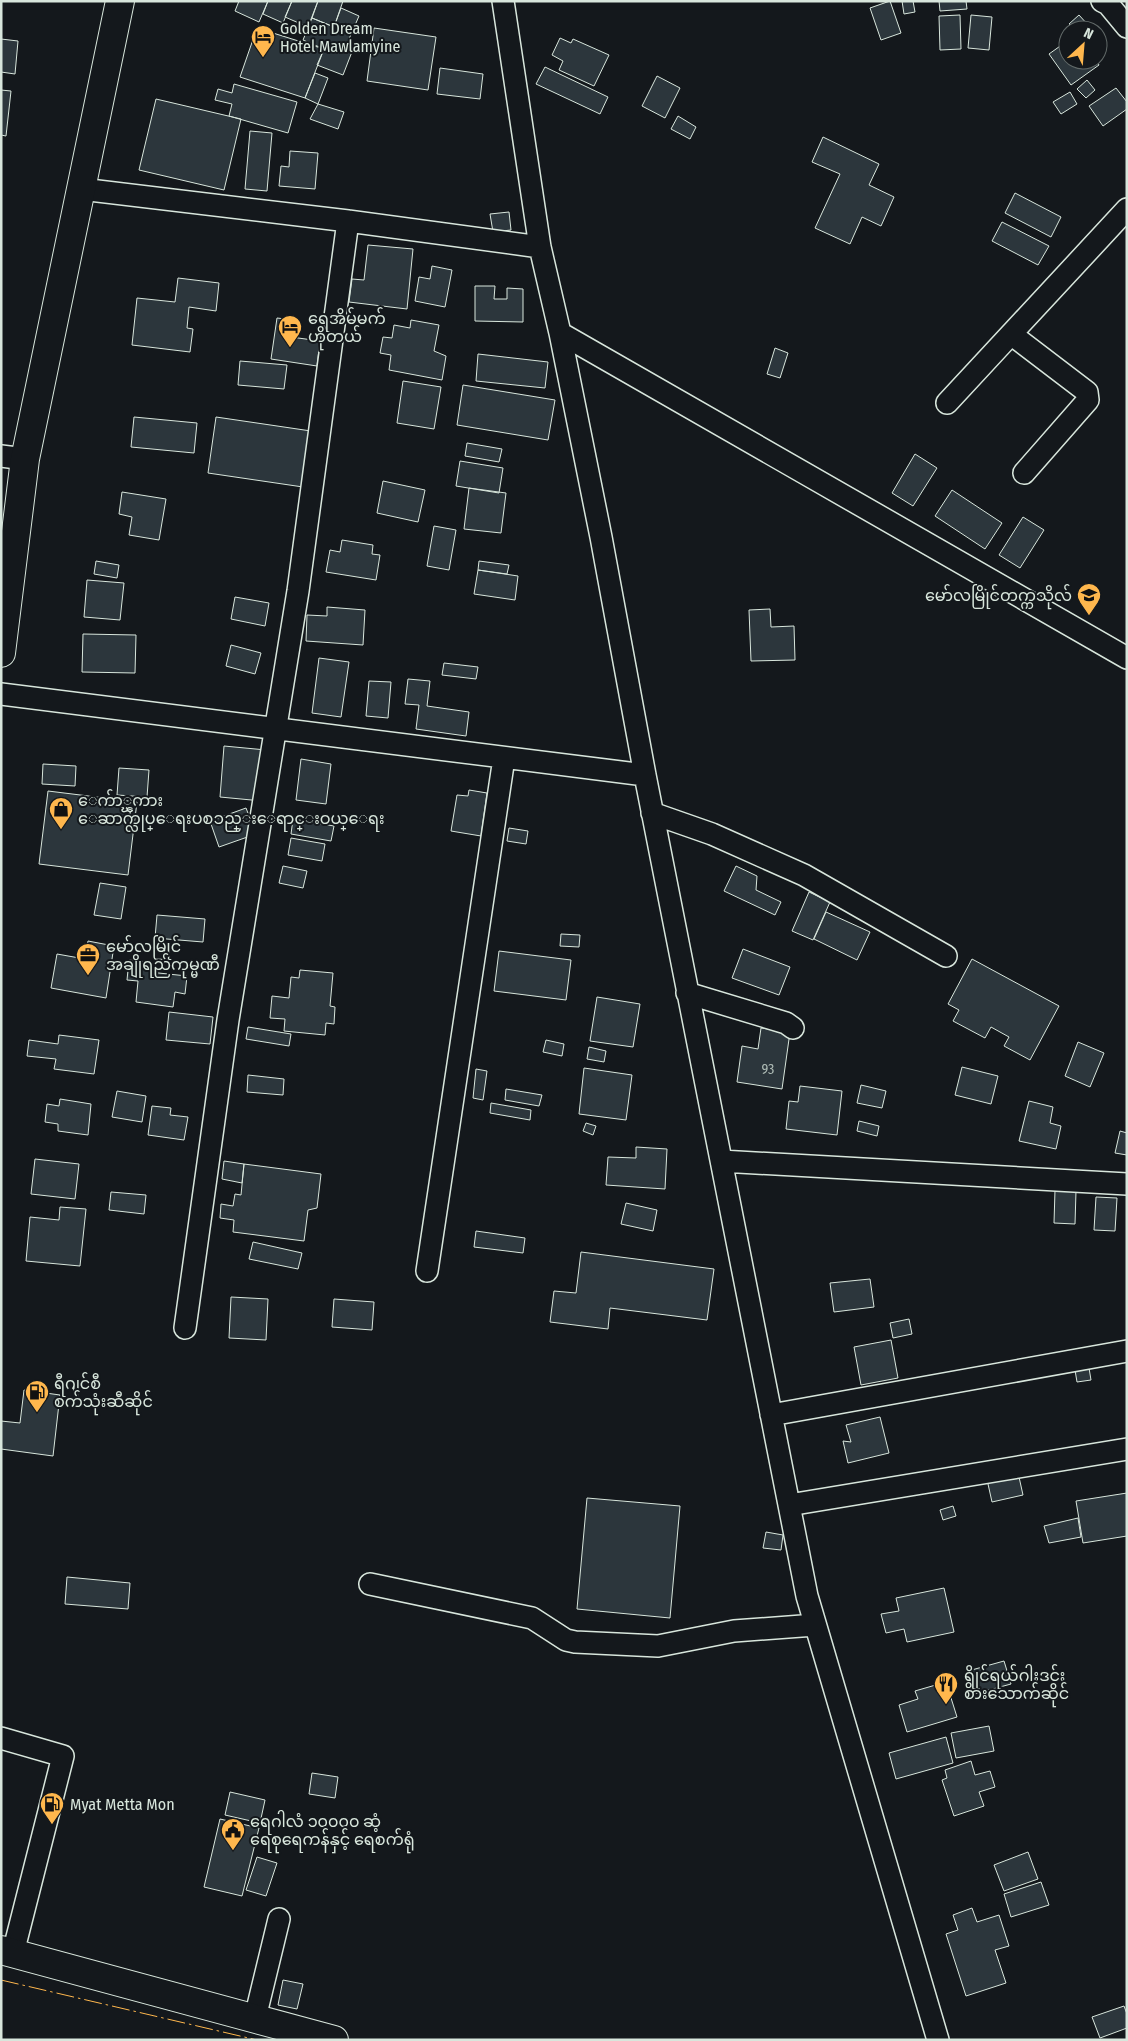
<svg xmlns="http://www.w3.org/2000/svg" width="1128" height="2041" viewBox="0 0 1128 2041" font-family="'Fira Sans Condensed','Noto Sans Myanmar',sans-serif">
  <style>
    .building { fill: #2c363c; stroke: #d8e6dc }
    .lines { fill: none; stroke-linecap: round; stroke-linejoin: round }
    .minor-casing { stroke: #d8e6dc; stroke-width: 24 }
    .major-casing { stroke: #d8e6dc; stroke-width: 30 }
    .highway-casing { stroke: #d8e6dc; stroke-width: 30 }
    .minor { stroke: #14181c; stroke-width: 21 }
    .major { stroke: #14181c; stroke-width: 28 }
    .highway { stroke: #14181c; stroke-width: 28 }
    .power { stroke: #ffb74d; stroke-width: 1; stroke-dasharray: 18 4 2.5 4; stroke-linecap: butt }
    .labels { text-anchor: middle; stroke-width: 4; stroke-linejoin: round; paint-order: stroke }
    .number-label { font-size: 14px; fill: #adbab4 }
    .poi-label { font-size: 16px; fill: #d8e6dc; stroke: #14181c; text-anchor: start }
  </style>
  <rect width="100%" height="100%" fill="#14181c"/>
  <path class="building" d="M239,1h29l-9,21 -24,-11z
    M268,1h24l-9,22 -20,-9z
    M292,1h26l-10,26 -23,-10z
    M318,1h25l-9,26 -22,-9z
    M890,1l11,32 -20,7 -11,-32z
    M902,1h11l2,11 -11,2z
    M939,1h27l1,8 -27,2z
    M341,8l18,8 -10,23 6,5 -12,31 -26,-10 7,-16 -21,-9 9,-22 22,9z
    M960,15l1,34 -21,1 -1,-34z
    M971,15l21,2 -3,33 -21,-2z
    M1079,15l9,10 -6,5h-7l-6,-6z
    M257,28l67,21 -19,49 -65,-21z
    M374,28l62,9 -8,53 -61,-9z
    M560,38l11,5 2,-4 36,16 -15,31 -35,-16 4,-9 -11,-6z
    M1,39l17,2 -3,33 -14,-2z
    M1063,44l5,4v12h28l3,5 -28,20 -22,-31z
    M545,67l63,30 -8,17 -64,-30z
    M440,68l43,6 -3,25 -43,-5z
    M315,73l13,5 -10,26 -13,-6z
    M657,76l23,12 -15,30 -23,-12z
    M1087,80l8,10 -9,8 -9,-9z
    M234,84l63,18 -9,31 -59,-17 3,-12 -17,-4 3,-11 14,4z
    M1116,88l11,14v7l-24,17 -14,-20z
    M1,90l10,1 -5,45 -5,-1z
    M1070,92l7,12 -16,10 -8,-12z
    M156,99l85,20 -17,71 -85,-20z
    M318,104l26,8 -6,17 -28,-10z
    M678,116l18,11 -6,12 -19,-10z
    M250,131l22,2 -5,58 -22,-2z
    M823,137l56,27 -10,21 25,12 -13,29 -19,-9 -12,27 -35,-16 25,-54 -28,-12z
    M290,151l28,2 -3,36 -36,-3 2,-20 8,1z
    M1015,193l46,24 -10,20 -46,-24z
    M509,212l2,18 -18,2 -3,-18z
    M1002,222l47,24 -11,19 -46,-24z
    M368,245l45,4 -6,60 -58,-7 3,-23 12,1z
    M432,266l20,4 -7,37 -30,-6 4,-24 11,2z
    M178,278l41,5 -3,28 -27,-4 -2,21 6,1 -3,23 -58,-7 5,-47 38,4z
    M475,286h20l-1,13h13v-11l16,1v33l-48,-1z
    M277,318l17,2 -3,17 29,4 -3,25 -46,-7z
    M411,320l28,5 -5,26 12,5 -4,24 -53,-10 2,-15 -11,-2 3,-16 9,1 2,-13 16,3z
    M775,348l13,5 -8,25 -13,-4z
    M478,354l70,8 -3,26 -69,-7z
    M240,361l47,4 -3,24 -46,-4z
    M403,381l38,6 -7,42 -37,-6z
    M463,385l92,15 -7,40 -91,-15z
    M134,417l63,6 -3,30 -63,-6z
    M216,417l95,14 -8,56 -95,-14z
    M467,443l35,6 -3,13 -34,-6z
    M915,454l22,14 -24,38 -21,-13z
    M460,461l43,7 -4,25 -43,-7z
    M383,481l42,9 -7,32 -41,-9z
    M469,488l37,5 -5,40 -37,-4z
    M952,490l50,33 -17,26 -50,-33z
    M122,492l44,7 -7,41 -30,-5 3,-18 -13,-3z
    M1023,517l21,13 -24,38 -21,-13z
    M434,526l22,4 -7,40 -22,-4z
    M342,540l31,5 -1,9 8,1 -4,25 -50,-8 4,-22 10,2z
    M96,561l23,4 -2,13 -23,-4z
    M479,561l30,4 -2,9 -29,-4z
    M478,570l40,6 -3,24 -41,-6z
    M87,580l37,3 -4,37 -36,-3z
    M235,597l34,6 -4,23 -34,-7z
    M327,607l38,3 -2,35 -57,-4 1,-26 20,1z
    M770,609l1,18 23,-1 1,34 -44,1 -2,-51z
    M83,634l53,1 -1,38 -53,-1z
    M231,645l30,8 -6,21 -29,-8z
    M319,658l30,4 -8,55 -29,-4z
    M444,663l34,4 -2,12 -34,-4z
    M408,679l22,2 -3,25 42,6 -3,24 -50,-7 3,-24 -14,-1z
    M369,681l22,1 -3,36 -22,-2z
    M224,746l42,4 -4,51 -42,-4z
    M301,759l30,5 -5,40 -30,-4z
    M43,764l33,2 -1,20 -33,-2z
    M119,768l30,2 -2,27 -30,-2z
    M469,790l18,3 -6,43 -30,-5 6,-36 11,1z
    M48,791l89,11 -9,73 -89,-11z
    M246,808l10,26 -37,13 -9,-26z
    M293,819l41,7 -3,15 -40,-7z
    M509,828l19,3 -2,13 -19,-3z
    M291,838l34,6 -3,17 -34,-6z
    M283,866l24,5 -4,17 -24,-5z
    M736,866l21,10 -1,14 25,12 -6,13 -51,-24z
    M100,883l26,4 -5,32 -27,-4z
    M809,892l21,10 -17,38 -21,-9z
    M826,912l44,20 -13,28 -43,-21z
    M157,915l48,4 -2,23 -48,-4z
    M561,934l19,1 -1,12 -19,-1z
    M88,941l26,5 -8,52 -55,-10 6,-34 28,5z
    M743,949l47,18 -11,28 -47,-17z
    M499,951l72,9 -5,40 -72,-9z
    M972,959l87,47 -29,54 -26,-14 5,-9 -18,-10 -6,11 -32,-17 6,-11 -11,-6z
    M129,960l19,2 1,10 38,4 -2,18 -10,-2 -2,15 -37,-5 2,-21 -11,-1z
    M300,970l33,3 -3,33 5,1 -1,17 -8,-1 -1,12 -41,-4 1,-12 -15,-1 2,-22 17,2 2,-21 8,1z
    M597,997l43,7 -7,43 -43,-6z
    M169,1012l44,5 -3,27 -44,-4z
    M248,1027l43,7 -2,12 -43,-7z
    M761,1028l29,4 -8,57 -45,-7 5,-36 16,3z
    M59,1035l40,5 -5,34 -40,-5 2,-10 -29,-3 2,-16 29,4z
    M546,1040l18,4 -2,12 -19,-4z
    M1078,1042l26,11 -14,34 -25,-11z
    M589,1047l17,4 -2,11 -17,-3z
    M962,1067l36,9 -7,28 -36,-9z
    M584,1068l48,7 -6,45 -47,-6z
    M476,1069l11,2 -4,29 -10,-2z
    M248,1075l36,4 -1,16 -36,-3z
    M861,1085l25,6 -4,17 -25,-5z
    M800,1086l42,5 -5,44 -51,-6 3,-28 9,1z
    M506,1089l36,6 -3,11 -34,-6z
    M117,1091l29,5 -4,26 -30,-5z
    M60,1099l31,5 -3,31 -30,-4v-7l-13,-2 2,-18 12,2z
    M1029,1101l24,6 -3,16 11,3 -5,23 -37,-8z
    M491,1103l40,7 -1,10 -40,-7z
    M152,1106l19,2 -1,7 18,2 -4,23 -36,-5z
    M859,1121l20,5 -2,10 -20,-5z
    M586,1123l10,3 -3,9 -10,-4z
    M1120,1131l7,2v22l-12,-2z
    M636,1147l31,2 -2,40 -59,-4 2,-28 28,1z
    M35,1159l44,5 -4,35 -44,-5z
    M224,1161l20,3 -2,19 -20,-4z
    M244,1164l77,10 -4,34 -9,2 -4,31 -71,-9 1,-12 -14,-2 1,-14 12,2 2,-12 6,1z
    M1055,1190l21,1 -1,33 -21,-1z
    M111,1192l35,3 -2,19 -35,-4z
    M1096,1197l21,1 -2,33 -21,-1z
    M626,1203l31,7 -4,21 -32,-7z
    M60,1207l26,2 -6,57 -54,-5 4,-44 29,3z
    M476,1231l49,7 -2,15 -49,-6z
    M253,1242l49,11 -4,16 -49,-10z
    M581,1252l133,17 -7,51 -97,-12 -2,21 -58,-7 4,-31 22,2z
    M870,1279l4,28 -40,5 -4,-29z
    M231,1297l37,2 -2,41 -37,-2z
    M334,1299l40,3 -2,28 -40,-3z
    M909,1319l3,15 -19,4 -3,-15z
    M891,1340l7,38 -37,7 -7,-38z
    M1089,1368l2,12 -14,2 -2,-12z
    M24,1390l36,5 -7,61 -52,-7v-28l19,2z
    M880,1417l9,36 -41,10 -5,-22 8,1 -5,-17z
    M1017,1468l6,27 -31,7 -6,-27z
    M1127,1493v43l-44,7 -7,-42z
    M587,1498l93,8 -10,112 -93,-9z
    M953,1506l3,10 -13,4 -3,-10z
    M1078,1518l3,19 -32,6 -5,-17z
    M766,1532l17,3 -2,15 -18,-2z
    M67,1577l63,6 -2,26 -63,-5z
    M944,1588l10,44 -47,10 -3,-13 -18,4 -5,-19 18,-3 -3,-13z
    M1004,1661l7,23 -37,10 -6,-23z
    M946,1682l11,35 -50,15 -8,-27 19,-6 -3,-8z
    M989,1726l5,25 -38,7 -5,-25z
    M946,1737l7,26 -57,16 -7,-26z
    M971,1761l4,14 15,-4 5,16 -16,5 5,14 -30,10 -12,-36 5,-2 -2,-8z
    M312,1773l26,4 -3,21 -26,-4z
    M230,1792l35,8 -5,23 -35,-8z
    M220,1819l39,9 -17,68 -38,-9z
    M1028,1852l10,27 -34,12 -10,-26z
    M257,1857l20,6 -11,33 -20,-6z
    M1041,1882l8,23 -38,12 -7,-23z
    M972,1908l5,14 22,-7 10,31 -14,4 11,33 -40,13 -20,-62 12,-4 -5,-15z
    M283,1980l20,4 -6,25 -19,-4z
    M1124,2006l3,8v14l-27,10 -8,-21z"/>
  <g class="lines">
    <g class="minor-casing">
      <path id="minor" d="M503,1l37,246 20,86 41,204 44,238 162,821 131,444
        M1102,1l6,3 19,23
        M81,189l267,32 192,26
        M560,333l567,325
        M1011,334l76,58 1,8 -64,73
        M947,403l180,-194
        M1,456l24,3
        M1,694l644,81
        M652,813l60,21 92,41 142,81
        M687,993l99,30 7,5
        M721,1161l406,23
        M427,1271l77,-513
        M185,1328l43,-308 70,-429 50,-370
        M771,1415l356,-64
        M789,1505l338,-56
        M370,1584l162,34 34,22 9,2 83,4 76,-15 81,-6
        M1,1738l62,18 -50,197
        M255,2018l24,-99"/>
    </g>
    <g class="major-casing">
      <path id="major" d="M1,1950l333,90"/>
    </g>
    <g class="highway-casing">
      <path id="highway" d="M1,653l24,-194 95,-458"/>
    </g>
    <use href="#minor" class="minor"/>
    <use href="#major" class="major"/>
    <use href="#highway" class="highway"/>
    <path class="power" d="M1,1980l256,60"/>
  </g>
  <defs>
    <g id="hotel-pin" transform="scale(1.25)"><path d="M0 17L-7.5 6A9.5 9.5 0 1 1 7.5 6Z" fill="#ffb74d" stroke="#14181c"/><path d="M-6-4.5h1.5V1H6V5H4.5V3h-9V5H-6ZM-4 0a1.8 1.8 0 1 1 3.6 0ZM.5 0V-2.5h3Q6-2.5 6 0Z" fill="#111"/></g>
    <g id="university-pin" transform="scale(1.25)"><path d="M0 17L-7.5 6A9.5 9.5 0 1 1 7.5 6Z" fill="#ffb74d" stroke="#14181c"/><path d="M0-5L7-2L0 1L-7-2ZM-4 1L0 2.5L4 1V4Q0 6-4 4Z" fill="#111"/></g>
    <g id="shop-pin" transform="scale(1.25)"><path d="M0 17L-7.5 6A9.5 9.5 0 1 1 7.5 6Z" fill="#ffb74d" stroke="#14181c"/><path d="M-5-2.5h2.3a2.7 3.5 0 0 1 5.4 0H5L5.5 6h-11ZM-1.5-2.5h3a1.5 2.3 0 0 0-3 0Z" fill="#111"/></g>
    <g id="office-pin" transform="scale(1.25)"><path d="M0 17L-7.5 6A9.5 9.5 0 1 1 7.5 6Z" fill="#ffb74d" stroke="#14181c"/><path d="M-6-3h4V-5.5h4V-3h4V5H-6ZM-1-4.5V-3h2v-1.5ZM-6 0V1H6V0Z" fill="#111"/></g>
    <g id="fuel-pin" transform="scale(1.25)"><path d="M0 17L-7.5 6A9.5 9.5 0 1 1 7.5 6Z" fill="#ffb74d" stroke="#14181c"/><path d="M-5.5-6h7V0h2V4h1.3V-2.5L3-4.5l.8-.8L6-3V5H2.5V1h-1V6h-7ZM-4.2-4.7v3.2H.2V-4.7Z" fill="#111"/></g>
    <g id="restaurant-pin" transform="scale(1.25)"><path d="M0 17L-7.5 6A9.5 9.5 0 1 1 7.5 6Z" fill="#ffb74d" stroke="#14181c"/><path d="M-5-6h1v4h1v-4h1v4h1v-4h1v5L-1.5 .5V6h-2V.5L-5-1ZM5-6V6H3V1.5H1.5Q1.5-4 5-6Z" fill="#111"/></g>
    <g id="civic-pin" transform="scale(1.25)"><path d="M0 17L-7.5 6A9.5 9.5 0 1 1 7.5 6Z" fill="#ffb74d" stroke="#14181c"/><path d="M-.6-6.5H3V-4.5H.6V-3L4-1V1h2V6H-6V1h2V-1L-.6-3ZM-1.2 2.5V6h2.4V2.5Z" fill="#111"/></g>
  </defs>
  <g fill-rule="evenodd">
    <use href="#hotel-pin" x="263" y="37"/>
    <use href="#hotel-pin" x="290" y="327"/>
    <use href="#university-pin" x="1089" y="595"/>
    <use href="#shop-pin" x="61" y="809"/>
    <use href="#office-pin" x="88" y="955"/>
    <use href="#fuel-pin" x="37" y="1392"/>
    <use href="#restaurant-pin" x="946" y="1684"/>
    <use href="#fuel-pin" x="52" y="1804"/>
    <use href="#civic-pin" x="233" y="1830"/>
  </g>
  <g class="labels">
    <g class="number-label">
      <text x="768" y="1074">93</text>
    </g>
    <g class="poi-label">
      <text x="280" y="34">Golden Dream<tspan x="280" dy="18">Hotel Mawlamyine</tspan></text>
      <text x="308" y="324">ရွှေအိမ်မက်<tspan x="308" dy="18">ဟိုတယ်</tspan></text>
      <text x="1072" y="601" text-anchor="end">မော်လမြိုင်တက္ကသိုလ်</text>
      <text x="78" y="806">ေက်ာ္ၾကား<tspan x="78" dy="18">ေဆာက္လုပ္ေရးပစၥည္းေရာင္းဝယ္ေရး</tspan></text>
      <text x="106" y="952">မော်လမြိုင်<tspan x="106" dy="18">အချိုရည်ကုမ္မဏီ</tspan></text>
      <text x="54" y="1389">ရီဂျင်စီ<tspan x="54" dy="18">စက်သုံးဆီဆိုင်</tspan></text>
      <text x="964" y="1681">ရွိုင်ရယ်ဂါးဒင်း<tspan x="964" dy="18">စားသောက်ဆိုင်</tspan></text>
      <text x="70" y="1810">Myat Metta Mon</text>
      <text x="250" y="1827">ရေဂါလံ ၁၀၀၀၀ ဆံ့<tspan x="250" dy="18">ရေစုရေကန်နှင့် ရေစက်ရုံ</tspan></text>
    </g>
  </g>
  <rect width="1128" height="2041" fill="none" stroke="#d8e6dc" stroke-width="5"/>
  <g transform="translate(1083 45) rotate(26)"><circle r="24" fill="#14181c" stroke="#626a69"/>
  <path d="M0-4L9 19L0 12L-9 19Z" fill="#ffb74d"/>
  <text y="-8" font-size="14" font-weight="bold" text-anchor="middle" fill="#d8e6dc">N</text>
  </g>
</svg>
